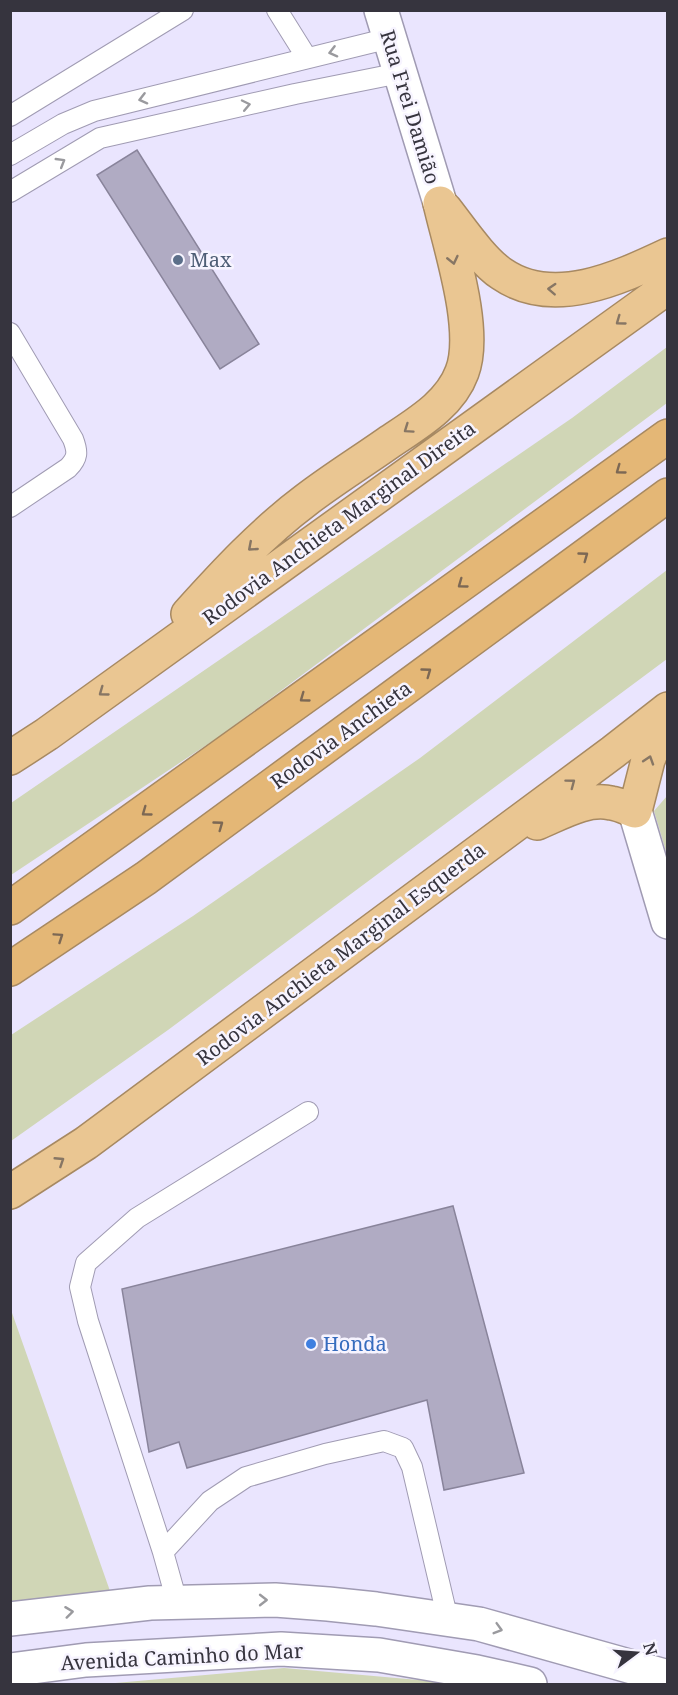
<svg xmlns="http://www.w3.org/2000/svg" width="678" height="1695" viewBox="0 0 678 1695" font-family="'Noto Serif',serif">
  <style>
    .green { fill: #d0d6b6 }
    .building { fill: #b0abc3; stroke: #89849b; stroke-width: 1.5 }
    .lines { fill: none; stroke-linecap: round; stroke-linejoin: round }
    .service-casing { stroke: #a09bb3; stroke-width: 22 }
    .minor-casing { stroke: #a09bb3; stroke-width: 36 }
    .tertiary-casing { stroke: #a09bb3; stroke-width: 36 }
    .secondary-casing { stroke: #a09bb3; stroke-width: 36 }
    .trunk-casing { stroke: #a78962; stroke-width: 36 }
    .motorway-casing { stroke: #a78962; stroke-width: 36 }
    .service { stroke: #fff; stroke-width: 20 }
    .minor { stroke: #fff; stroke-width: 33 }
    .tertiary { stroke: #fff; stroke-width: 33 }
    .secondary { stroke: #fff; stroke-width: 33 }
    .trunk { stroke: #eac692; stroke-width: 33 }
    .motorway { stroke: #e4b776; stroke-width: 33 }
    .oneway { stroke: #9a9a9e }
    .oneway2 { stroke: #877664 }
    .oneway3 { stroke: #7c6854 }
    .service-dot { fill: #5c6f8a; stroke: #f7f4ff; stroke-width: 2 }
    .shop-dot { fill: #3f7fe0; stroke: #f7f4ff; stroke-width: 2 }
    .labels { text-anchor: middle; stroke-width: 5; stroke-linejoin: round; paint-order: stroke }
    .street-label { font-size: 20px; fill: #36343e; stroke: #f7f4ff }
    .service-label { font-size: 20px; fill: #4e5e75; stroke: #f7f4ff; text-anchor: start }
    .shop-label { font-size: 20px; fill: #366cbe; stroke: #f7f4ff; text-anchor: start }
  </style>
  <rect width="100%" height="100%" fill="#eae5fe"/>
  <path class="green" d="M667,347v56l-447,333 -209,139v-72l561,-385z
    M667,570v89l-499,371 -157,111v-106l182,-119 227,-158z
    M667,796v59l-13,-44z
    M11,1310l99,281 -99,12z
    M284,1668l157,14 7,2h-344z"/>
  <path class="building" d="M137,150l122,194 -39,25 -123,-194z
    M453,1206l71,267 -80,17 -17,-90 -240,68 -8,-26 -30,10 -27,-163z"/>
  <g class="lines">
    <g class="service-casing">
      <path id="service" d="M277,10l30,48
        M10,116l173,-106
        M10,155l53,-31 31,-13 296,-73
        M10,192l90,-54 195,-44 105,-21
        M10,333l63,106c5,13 5,19 -5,29l-58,39
        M163,1552l-75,-231 -8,-34 6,-24 51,-45 171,-106
        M177,1602l-14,-50 47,-51 36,-24 79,-23 59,-13 19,7 9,19 36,153"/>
    </g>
    <g class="minor-casing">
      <path id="minor" d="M381,10l59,193
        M635,811l33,111"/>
    </g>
    <g class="tertiary-casing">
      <path id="tertiary" d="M10,1670l76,-10 195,-11 98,6 98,17 53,12"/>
    </g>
    <g class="secondary-casing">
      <path id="secondary" d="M10,1619l140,-16 125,-3 53,4 48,5 103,15 189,53"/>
    </g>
    <g class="trunk-casing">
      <path id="trunk" d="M445,209c15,19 37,52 57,65 51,35 117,4 166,-19
        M188,614c37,-41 74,-81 118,-114 26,-20 55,-38 82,-57 28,-19 62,-38 74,-71 16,-42 -12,-125 -22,-169
        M10,758l37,-24 621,-447
        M537,823c22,-9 50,-26 74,-20 8,1 16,5 24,8l13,-51 20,-49
        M10,1192l76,-49 527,-391 55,-43"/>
    </g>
    <g class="motorway-casing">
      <path id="motorway" d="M10,908l658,-472
        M10,969l136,-91 522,-383"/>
    </g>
    <use href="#service" class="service"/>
    <use href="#minor" class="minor"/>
    <use href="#tertiary" class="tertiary"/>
    <use href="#secondary" class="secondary"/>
    <use href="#trunk" class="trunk"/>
    <use href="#motorway" class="motorway"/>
  </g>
  <defs><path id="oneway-chevron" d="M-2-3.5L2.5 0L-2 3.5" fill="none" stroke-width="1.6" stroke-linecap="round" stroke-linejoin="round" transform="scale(1.5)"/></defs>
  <g class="oneway">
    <use href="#oneway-chevron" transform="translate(333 52) rotate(166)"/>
    <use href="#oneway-chevron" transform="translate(143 99) rotate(166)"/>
    <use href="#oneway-chevron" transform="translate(246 105) rotate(-12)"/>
    <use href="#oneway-chevron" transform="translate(61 162) rotate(-31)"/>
    <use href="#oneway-chevron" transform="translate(263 1600)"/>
    <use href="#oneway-chevron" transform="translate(69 1612) rotate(-7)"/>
    <use href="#oneway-chevron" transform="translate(498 1629) rotate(16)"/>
  </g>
  <g class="oneway2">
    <use href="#oneway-chevron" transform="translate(453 260) rotate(77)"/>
    <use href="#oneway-chevron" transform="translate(552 289) rotate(-177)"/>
    <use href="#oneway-chevron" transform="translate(620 321) rotate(144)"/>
    <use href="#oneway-chevron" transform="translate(408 429) rotate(145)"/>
    <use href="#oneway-chevron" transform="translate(252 547) rotate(139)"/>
    <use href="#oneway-chevron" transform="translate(103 692) rotate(144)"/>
    <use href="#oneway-chevron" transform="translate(649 760) rotate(-72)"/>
    <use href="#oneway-chevron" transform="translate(571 783) rotate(-37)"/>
    <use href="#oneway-chevron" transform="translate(60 1161) rotate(-33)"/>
  </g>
  <g class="oneway3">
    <use href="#oneway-chevron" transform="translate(620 470) rotate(144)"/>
    <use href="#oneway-chevron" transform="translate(584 556) rotate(-36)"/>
    <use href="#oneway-chevron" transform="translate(462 584) rotate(144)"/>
    <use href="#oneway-chevron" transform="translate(427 672) rotate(-36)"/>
    <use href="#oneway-chevron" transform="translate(304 698) rotate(144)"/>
    <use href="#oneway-chevron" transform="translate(146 812) rotate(144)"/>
    <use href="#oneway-chevron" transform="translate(219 825) rotate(-36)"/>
    <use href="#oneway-chevron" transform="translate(59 937) rotate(-34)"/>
  </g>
  <circle class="service-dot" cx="178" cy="260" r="6"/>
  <circle class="shop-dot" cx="311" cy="1344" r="6"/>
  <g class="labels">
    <g class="street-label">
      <text transform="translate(410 107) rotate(73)" y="7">Rua Frei Damião</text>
      <text transform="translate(339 523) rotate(-36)" y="7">Rodovia Anchieta Marginal Direita</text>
      <text transform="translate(341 735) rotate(-36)" y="7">Rodovia Anchieta</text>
      <text transform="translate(341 954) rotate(-37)" y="7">Rodovia Anchieta Marginal Esquerda</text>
      <text transform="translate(182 1657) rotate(-3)" y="7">Avenida Caminho do Mar</text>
    </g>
    <g class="service-label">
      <text x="190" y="267">Max</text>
    </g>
    <g class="shop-label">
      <text x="323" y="1351">Honda</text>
    </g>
  </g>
  <rect width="678" height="1695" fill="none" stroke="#36343e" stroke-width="24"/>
  <g transform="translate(636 1653) rotate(74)" stroke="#f7f4ff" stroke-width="4.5" paint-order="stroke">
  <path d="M0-4.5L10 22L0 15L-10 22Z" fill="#36343e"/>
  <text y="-9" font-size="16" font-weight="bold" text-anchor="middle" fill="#36343e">N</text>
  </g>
</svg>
